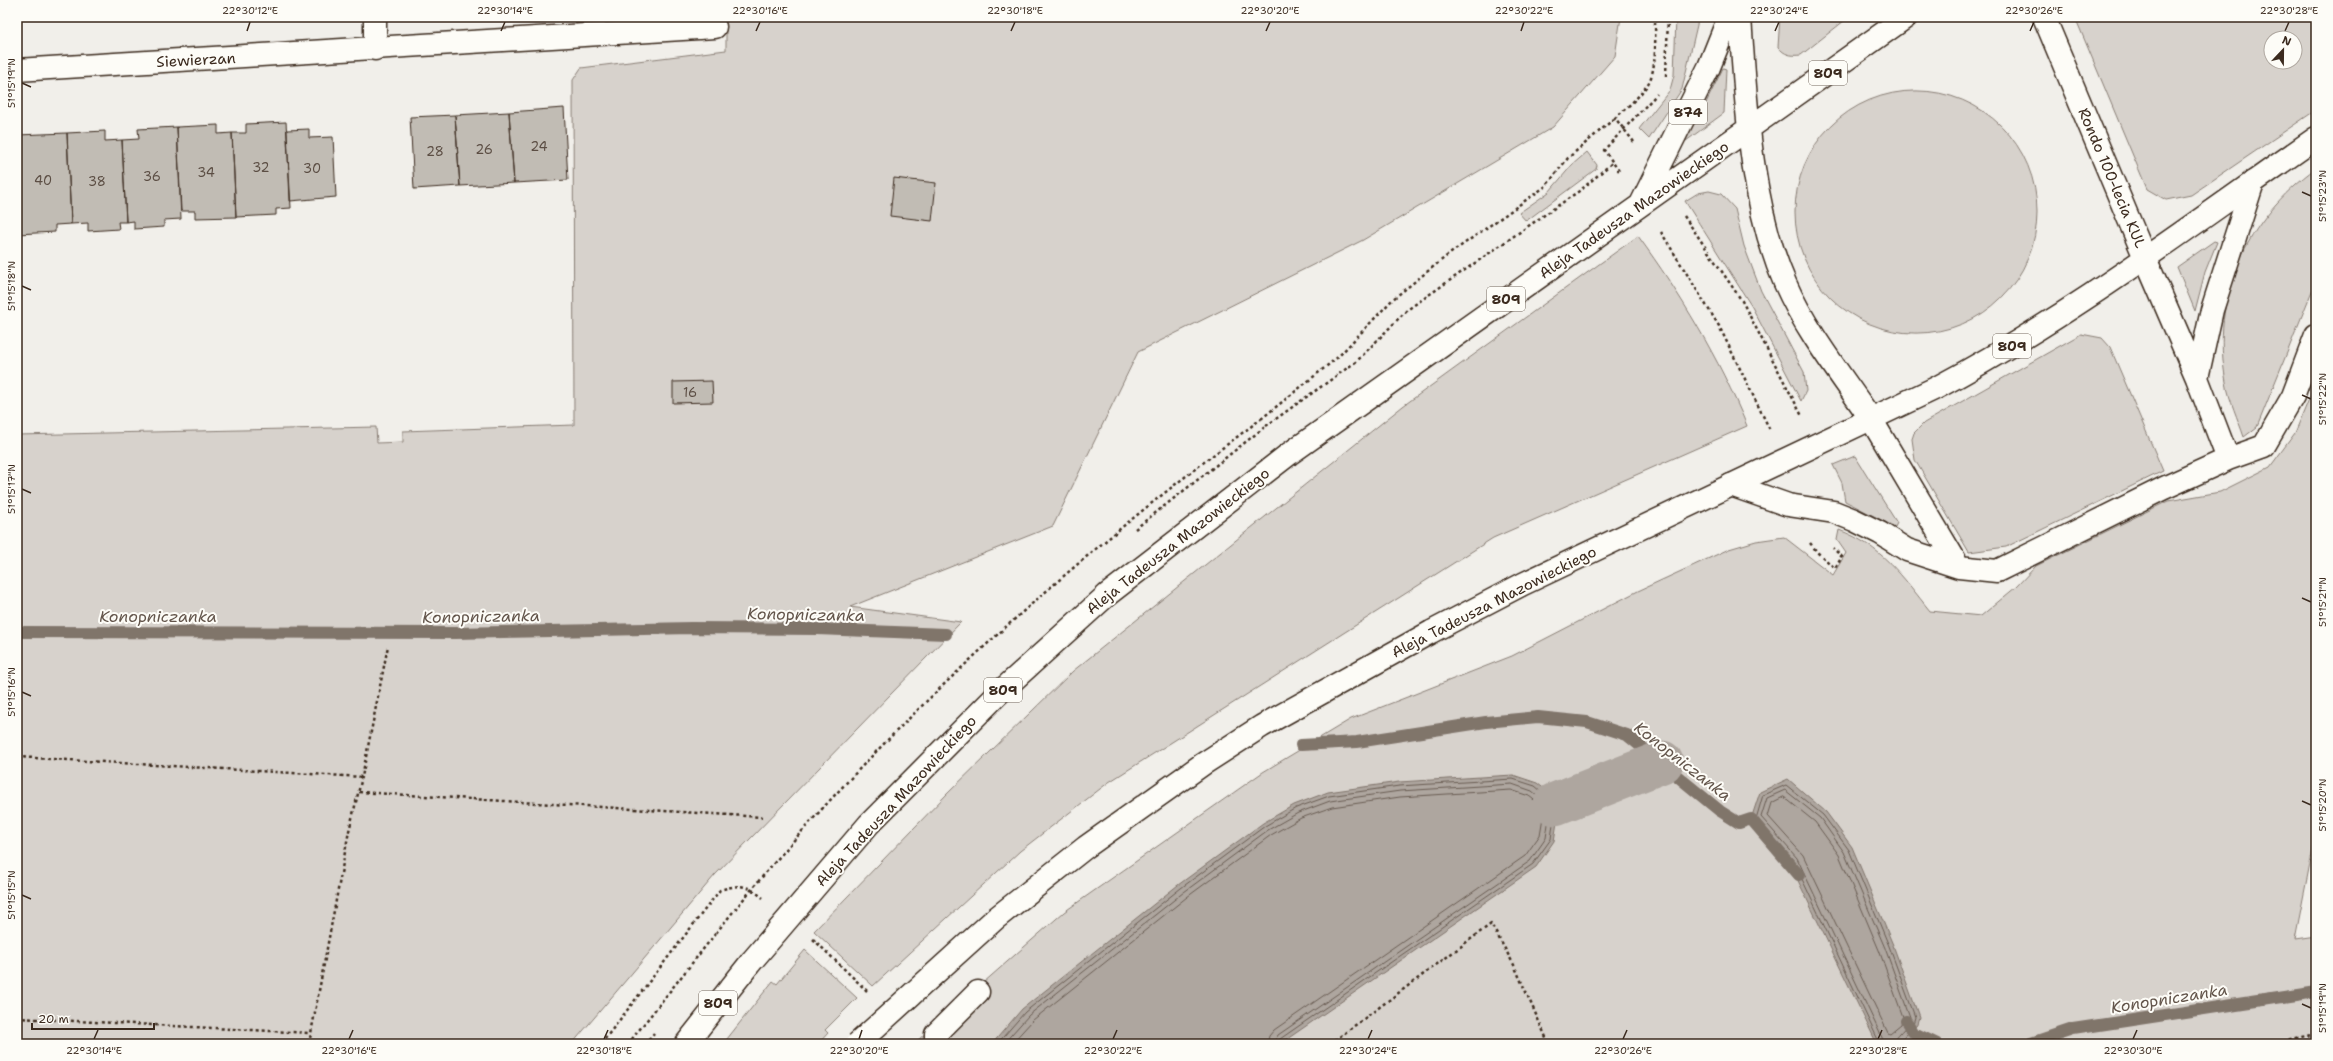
<svg xmlns="http://www.w3.org/2000/svg" width="2333" height="1061" viewBox="0 0 2333 1061" font-family="'Shantell Sans',sans-serif">
  <style>
    .green { fill: #d7d2cc; stroke: #897e75; fill-rule: evenodd }
    .water { fill: #aea69f; stroke: #80746b }
    .lines { fill: none; stroke-linecap: round; stroke-linejoin: round }
    .shore { stroke: #695c52; stroke-width: 1 }
    .stream { stroke: #80746b; stroke-width: 12 }
    .canal { stroke: #aea69f; stroke-width: 43 }
    .building { fill: #c1bcb4; stroke: #3b2a1e }
    .minor-casing { stroke: #3b2a1e; stroke-width: 25 }
    .major-casing { stroke: #3b2a1e; stroke-width: 25 }
    .path { stroke: #3b2a1e; stroke-width: 2.5; stroke-dasharray: 3 3; stroke-linecap: butt }
    .minor { stroke: #fdfcf7; stroke-width: 22 }
    .major { stroke: #fdfcf7; stroke-width: 22 }
    .major-bridge-casing { stroke: #3b2a1e; stroke-width: 25; stroke-linecap: butt }
    .path-bridge { stroke: #3b2a1e; stroke-width: 2.5; stroke-dasharray: 3 3; stroke-linecap: butt }
    .major-bridge { stroke: #fdfcf7; stroke-width: 22 }
    .ticks { fill: none; stroke: #3b2a1e; stroke-width: 1.5 }
    .labels { text-anchor: middle; stroke-width: 4; stroke-linejoin: round; paint-order: stroke }
    .number-label { font-size: 13px; fill: #5c4e44 }
    .shield { fill: #fdfcf7; stroke: #75695f; stroke-width: 1 }
    .shield-label { font-size: 14px; font-weight: bold; fill: #3b2a1e }
    .street-label { font-size: 15px; fill: #3b2a1e; stroke: #fdfcf7 }
    .water-label { font-size: 16px; font-style: italic; fill: #63554b; stroke: #fdfcf7 }
    .neatline { fill: none; stroke: #3b2a1e; stroke-width: 1.5 }
    .ticks-label { font-size: 10px; text-anchor: middle; fill: #3b2a1e }
  </style>
  <rect width="100%" height="100%" fill="#f1efea"/>
  <filter id="ink" filterUnits="userSpaceOnUse"><feTurbulence type="fractalNoise" baseFrequency=".025" numOctaves="2"/><feDisplacementMap in="SourceGraphic" scale="8" xChannelSelector="R" yChannelSelector="G"/><feConvolveMatrix kernelMatrix="1 2 1 2 8 2 1 2 1" color-interpolation-filters="sRGB"/></filter>
  <g filter="url(#ink)">
    <path class="green" d="M726,17h895l-6,39 -62,71 -190,113 -225,112 -85,174 -203,81 111,15 -246,253 -143,169h-555v-609l359,-8 1,16 26,-1v-11l171,-6 -1,-345 8,-12 145,-18z
      M1676,17h22l-1,8 -15,64 -33,50 -10,-10 31,-39 4,-15z
      M1780,17h69l-48,38c-11,1 -16,0 -23,-8z
      M2075,17h241v93l-125,85 -25,5 -19,-11zM2271,38h24v24h-24z
      M1723,68l3,1 -2,44 -38,28 -2,-1 20,-33z
      M1795 212a121 121 0 1 1 242 0a121 121 0 1 1-242 0Z
      M1587,152l10,13 -1,4 -70,52 -7,-8 30,-21 23,-27z
      M2316,168v113l-59,146 -13,10c-6,-18 -15,-37 -18,-55 -16,-86 20,-163 90,-214z
      M1709,191l12,3 14,15 9,37 17,45 43,81 2,19 -5,10 -49,-94 -67,-106 13,-8z
      M1638,236c43,59 81,122 109,190l-254,112 -384,244 -89,69 -147,135 -59,-55 133,-137 126,-123 330,-265z
      M2214,241l3,1 -12,30 -10,39 -18,-44z
      M2081,334l21,4 8,9 53,124 -157,76 -37,5 -54,-92 -3,-21 2,-6 10,-10z
      M2316,382v451l-21,106 21,-3v108h-1398v-4l146,-128 199,-140 88,-53 161,-63 126,-65 91,-42 27,-8 28,-4 49,38 13,-22 -9,-13 2,-10c43,16 63,46 91,81l51,5 35,-29 20,-21 132,-65 52,-9 50,-25 25,-34z
      M1855,456l42,67 -2,4 -50,-26 -3,-18 -9,-18z
      M805,950l52,48 -32,32 3,3 -10,11h-95l50,-63 4,3z"/>
    <path class="water" d="M1513,775l24,8 15,12 6,21 -4,25 -18,26 -256,177h-288l30,-35 156,-124 85,-62 31,-18 34,-13 71,-10z
      M1788,779l38,33 26,35 41,98 26,72 -5,16 -13,11 -25,-2 -87,-180 -38,-43 9,-27z"/>
    <g class="lines">
      <path class="shore" d="M1784,797l31,25 24,33 40,95 24,67 -2,8 -11,9 -2,-1 -85,-178 -35,-39 4,-13z
        M997,1044l28,-32 156,-124 84,-62 31,-18 33,-12 70,-10 114,-7 22,7 13,11 6,19 -3,23 -18,25 -253,175 -2,5
        M1003,1044l26,-29 155,-123 84,-62 30,-17 32,-12 70,-10 112,-7 20,7 11,9 6,17 -3,21 -16,23 -252,174 -5,9
        M1011,1044l22,-24 154,-123 84,-62 30,-17 31,-11 68,-10 111,-7 18,6 9,7 5,14 -3,18 -15,21 -251,174 -5,6 -2,8
        M1880,1044l-87,-184 -37,-41 7,-24 23,-10 37,30 26,35 40,96 26,71 -4,14 -11,9 -1,4
        M1885,1044l-88,-186 -36,-41 6,-19 18,-8 35,28 24,34 41,96 25,69c-3,14 -15,16 -16,27"/>
      <path class="stream" d="M17,632l438,1 236,-5 126,1 129,5
        M1301,745l56,-3 129,-20 52,-5 49,5 40,13 93,76 19,12 12,-4 48,56
        M1906,1021l8,12 23,11
        M2028,1044l45,-15 243,-37"/>
      <path class="canal" d="M1555,804l107,-42"/>
    </g>
    <path class="building" d="M564,108l4,72 -54,3 -5,-71z
      M509,112l5,71 -54,3 -5,-71z
      M455,115l5,71 -46,3 -4,-72z
      M286,122l5,86 -15,1v6l-40,2 -4,-84h14v-9z
      M218,125v9l14,-1 4,84 -41,1v-7h-14l-4,-84z
      M177,127l4,92 -17,1v7l-30,2v-8l-8,1 -4,-82 17,-1 -1,-10z
      M309,129v9l24,-1 3,60 -46,4 -3,-71z
      M105,131v10l17,-1 4,82h-8l1,7 -31,2v-8l-17,1 -4,-91z
      M67,133l4,91 -16,1v7l-38,2v-99z
      M894,178l42,5 -4,38 -42,-5z
      M712,381l1,21 -40,1v-21z"/>
    <g class="lines">
      <g class="minor-casing">
        <path id="minor" d="M375,17v32
          M17,70l698,-43
          M2197,378l15,-68 41,-128
          M1871,419l88,148
          M2228,459l36,-13 29,-50 23,-61
          M1731,485l57,20 46,7 20,8 26,13 27,17 52,17 38,4 167,-83 64,-29 -31,-81 -52,-120
          M936,1044v-10l42,-42"/>
      </g>
      <g class="major-casing">
        <path id="major" d="M1740,17c6,86 10,186 45,266 21,48 56,92 86,136
          M2044,17l101,241
          M1641,204l68,-137 20,-50
          M1289,454l617,-437
          M1431,632l92,-48 413,-196c134,-71 255,-163 380,-250
          M686,1044l65,-82"/>
      </g>
      <path class="path" d="M1666,76l2,-59
        M1634,142l-19,-24c12,-11 26,-22 34,-36 8,-15 6,-48 6,-65
        M1619,171l-15,-21 53,-56
        M1684,216l58,85 60,115
        M1661,232l58,94 51,104
        M1261,419l77,-62 55,-58 55,-44 98,-69 22,-28 47,-40
        M1266,426l91,-65 50,-51 175,-121 31,-27
        M1810,543l8,10 17,15 7,-11 -9,-9
        M17,757l345,20 26,-131
        M359,792l403,25
        M813,939l54,52
        M17,1018l293,15
        M309,1044l40,-213 13,-54
        M601,1044l119,-154c21,-6 26,-6 43,8
        M628,1044l88,-111
        M645,1044l9,-11
        M1330,1044l161,-120 23,41 35,79
        M2272,1044l44,-9"/>
      <use href="#minor" class="minor"/>
      <use href="#major" class="major"/>
      <g class="major-bridge-casing">
        <path id="major-bridge" d="M751,962l118,-138 131,-132 107,-97 182,-141
          M857,1044l138,-125 91,-72 117,-83 59,-38 169,-94"/>
      </g>
      <path class="path-bridge" d="M1135,529l131,-103
        M716,933c157,-197 343,-364 545,-514"/>
      <use href="#major-bridge" class="major-bridge"/>
    </g>
  </g>
  <path class="ticks" d="M247,31l3,-9M501,31l4,-9M756,31l4,-9M1011,31l4,-9M1266,31l4,-9M1521,31l3,-9M1775,31l4,-9M2030,31l4,-9M2285,31l4,-9M22,83l9,4M2302,192l9,4M22,286l9,4M2302,395l9,4M22,489l9,4M2302,598l9,4M22,692l9,4M2302,801l9,4M22,895l9,4M2302,1004l9,4M94,1039l4,-9M349,1039l4,-9M604,1039l4,-9M859,1039l3,-9M1113,1039l4,-9M1368,1039l4,-9M1623,1039l4,-9M1878,1039l4,-9M2133,1039l4,-9"/>
  <g class="labels">
    <g class="number-label">
      <text x="539" y="151">24</text>
      <text x="484" y="154">26</text>
      <text x="435" y="156">28</text>
      <text x="261" y="172">32</text>
      <text x="312" y="173">30</text>
      <text x="206" y="177">34</text>
      <text x="152" y="181">36</text>
      <text x="43" y="185">40</text>
      <text x="97" y="186">38</text>
      <text x="690" y="397">16</text>
    </g>
    <g class="shield">
      <rect x="1809" y="61" width="38" height="24" rx="3"/>
      <rect x="1669" y="100" width="38" height="24" rx="3"/>
      <rect x="1487" y="287" width="38" height="24" rx="3"/>
      <rect x="1993" y="334" width="38" height="24" rx="3"/>
      <rect x="984" y="678" width="38" height="24" rx="3"/>
      <rect x="699" y="991" width="38" height="24" rx="3"/>
    </g>
    <g class="shield-label">
      <text x="1828" y="78">809</text>
      <text x="1688" y="117">874</text>
      <text x="1506" y="304">809</text>
      <text x="2012" y="351">809</text>
      <text x="1003" y="695">809</text>
      <text x="718" y="1008">809</text>
    </g>
    <g class="street-label">
      <text transform="translate(196 60) rotate(-3)" y="5">Siewierzan</text>
      <text transform="translate(2112 178) rotate(67)" y="5">Rondo 100-lecia KUL</text>
      <text transform="translate(1634 210) rotate(-35)" y="5">Aleja Tadeusza Mazowieckiego</text>
      <text transform="translate(1178 541) rotate(-38)" y="5">Aleja Tadeusza Mazowieckiego</text>
      <text transform="translate(1494 602) rotate(-27)" y="5">Aleja Tadeusza Mazowieckiego</text>
      <text transform="translate(896 801) rotate(-47)" y="5">Aleja Tadeusza Mazowieckiego</text>
    </g>
    <g class="water-label">
      <text transform="translate(806 614) rotate(1)" y="6">Konopniczanka</text>
      <text x="158" y="622">Konopniczanka</text>
      <text transform="translate(481 616) rotate(-1)" y="6">Konopniczanka</text>
      <text transform="translate(1683 761) rotate(38)" y="6">Konopniczanka</text>
      <text transform="translate(2169 998) rotate(-9)" y="6">Konopniczanka</text>
    </g>
  </g>
  <rect width="2333" height="1061" fill="none" stroke="#fdfcf7" stroke-width="44"/>
  <g transform="translate(2283 50) rotate(22)"><circle r="19" fill="#fdfcf7" stroke="#afa8a0"/>
  <path d="M0-3L7 15L0 10L-7 15Z" fill="#3b2a1e"/>
  <text y="-6" font-size="11" font-weight="bold" text-anchor="middle" fill="#3b2a1e">N</text>
  </g>
  <path d="M32 1023v6h122v-6" fill="none" stroke="#3b2a1e" stroke-width="2"/>
  <text x="38" y="1023" font-size="12" fill="#3b2a1e" stroke="#fdfcf7" stroke-width="3" paint-order="stroke">20 m</text>
  <rect x="22" y="22" width="2289" height="1017" class="neatline"/>
  <g class="ticks-label">
    <text x="250" y="14">22°30'12"E</text>
    <text x="505" y="14">22°30'14"E</text>
    <text x="760" y="14">22°30'16"E</text>
    <text x="1015" y="14">22°30'18"E</text>
    <text x="1270" y="14">22°30'20"E</text>
    <text x="1524" y="14">22°30'22"E</text>
    <text x="1779" y="14">22°30'24"E</text>
    <text x="2034" y="14">22°30'26"E</text>
    <text x="2289" y="14">22°30'28"E</text>
    <text transform="translate(11 83) rotate(-90)" y="4">51°15'19"N</text>
    <text transform="translate(2322 196) rotate(-90)" y="4">51°15'23"N</text>
    <text transform="translate(11 286) rotate(-90)" y="4">51°15'18"N</text>
    <text transform="translate(2322 399) rotate(-90)" y="4">51°15'22"N</text>
    <text transform="translate(11 489) rotate(-90)" y="4">51°15'17"N</text>
    <text transform="translate(2322 602) rotate(-90)" y="4">51°15'21"N</text>
    <text transform="translate(11 692) rotate(-90)" y="4">51°15'16"N</text>
    <text transform="translate(2322 805) rotate(-90)" y="4">51°15'20"N</text>
    <text transform="translate(11 895) rotate(-90)" y="4">51°15'15"N</text>
    <text transform="translate(2322 1008) rotate(-90)" y="4">51°15'19"N</text>
    <text x="94" y="1054">22°30'14"E</text>
    <text x="349" y="1054">22°30'16"E</text>
    <text x="604" y="1054">22°30'18"E</text>
    <text x="859" y="1054">22°30'20"E</text>
    <text x="1113" y="1054">22°30'22"E</text>
    <text x="1368" y="1054">22°30'24"E</text>
    <text x="1623" y="1054">22°30'26"E</text>
    <text x="1878" y="1054">22°30'28"E</text>
    <text x="2133" y="1054">22°30'30"E</text>
  </g>
</svg>
